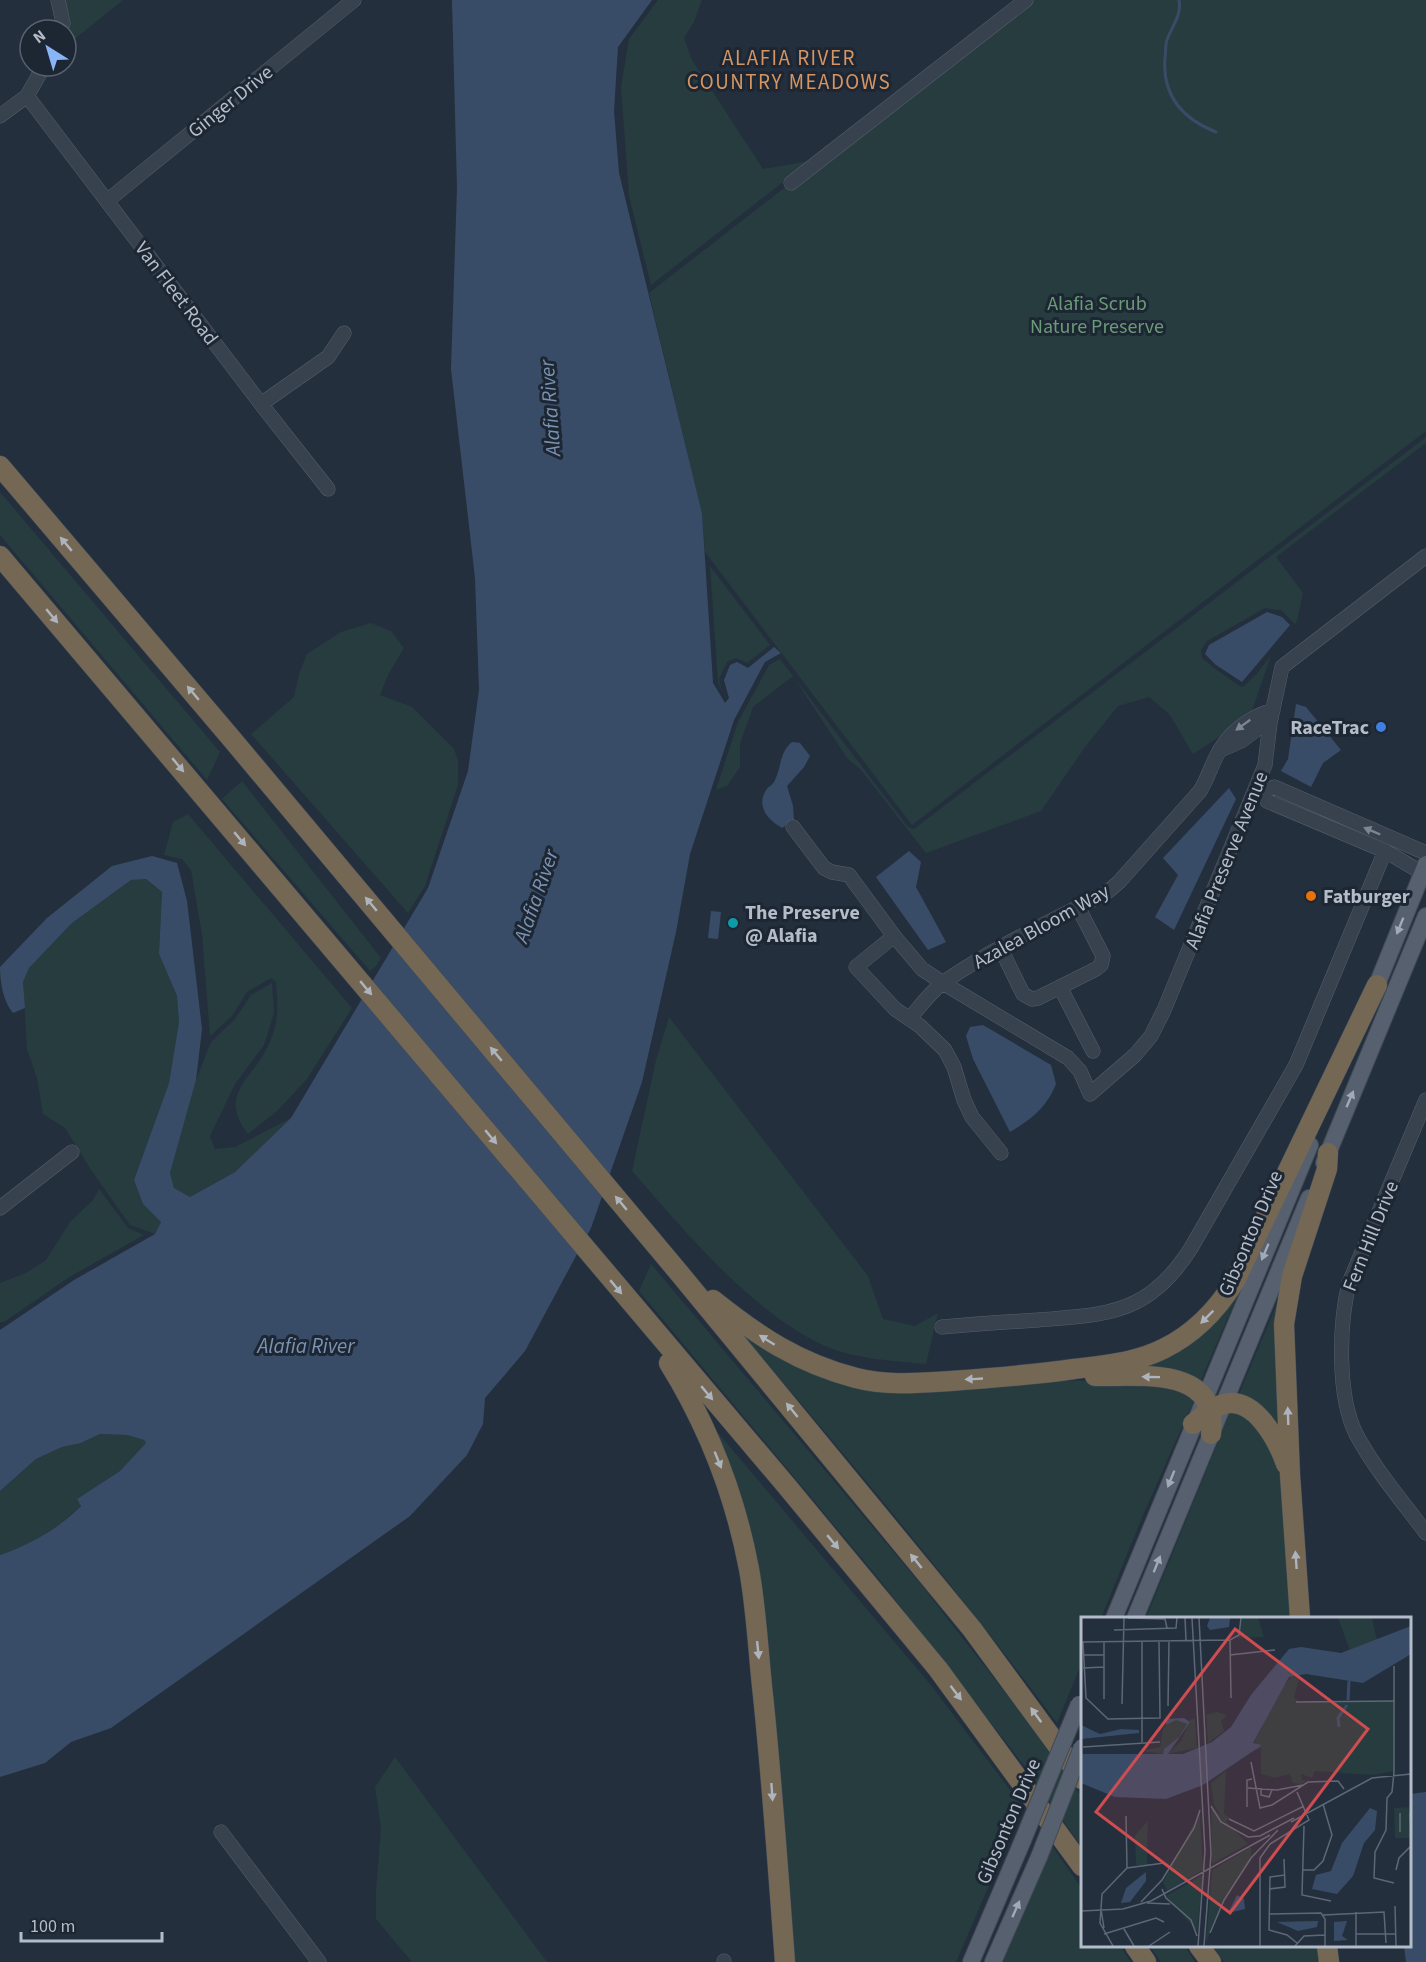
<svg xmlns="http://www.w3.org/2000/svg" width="1426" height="1962" viewBox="0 0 1426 1962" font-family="'Source Sans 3',sans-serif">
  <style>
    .green { fill: #263c3f }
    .water { fill: #394c67 }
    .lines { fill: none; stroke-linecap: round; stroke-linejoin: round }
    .stream { stroke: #394c67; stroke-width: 3 }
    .minor-casing { stroke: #565f6c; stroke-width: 15 }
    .major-casing { stroke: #414a57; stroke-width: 18 }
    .highway-casing { stroke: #434c59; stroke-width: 21 }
    .minor { stroke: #38414e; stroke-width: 14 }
    .major { stroke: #56606e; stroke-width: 16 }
    .highway { stroke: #746855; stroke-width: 20 }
    .major-bridge-casing { stroke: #414a57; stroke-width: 18; stroke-linecap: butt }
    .major-bridge { stroke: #56606e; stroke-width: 16 }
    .oneway { fill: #aeb4bd }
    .oneway2 { fill: #7c8592 }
    .oneway3 { fill: #a1aab7 }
    .shop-dot { fill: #3f7fe0; stroke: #1d2633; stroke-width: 2 }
    .food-dot { fill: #e8710a; stroke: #1d2633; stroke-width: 2 }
    .culture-dot { fill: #0f9aa8; stroke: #1d2633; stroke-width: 2 }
    .labels { text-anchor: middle; stroke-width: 6; stroke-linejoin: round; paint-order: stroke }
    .street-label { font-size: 20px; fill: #b4bcc9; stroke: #1d2633 }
    .park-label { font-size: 20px; fill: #6b9a76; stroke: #1d2633 }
    .poi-label { font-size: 20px; font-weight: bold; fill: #b4bcc9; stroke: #1d2633; text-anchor: start }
    .neighbourhood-label { font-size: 21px; letter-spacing: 1.5px; fill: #d59563; stroke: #1d2633 }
    .water-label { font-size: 21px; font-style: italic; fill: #7c92b1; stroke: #1d2633 }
    .inset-river { fill: none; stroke: #394c67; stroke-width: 3 }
    .inset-road { fill: none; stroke: #5e6776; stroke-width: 1.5 }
    .view { fill: #ce4d50; fill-opacity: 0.15; stroke: #ce4d50; stroke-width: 3 }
    .inset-edge { fill: none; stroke: #b4bcc9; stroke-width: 3 }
  </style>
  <rect width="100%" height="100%" fill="#242f3e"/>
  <path class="green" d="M63,0h60l-57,46z
    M658,0h44l-8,22 -10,16 8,22 71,109 47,-8 -159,124 -22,-89 -8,-109 8,-48z
    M1026,0h400v431l-514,394 -207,-273 -3,-39 -53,-220z
    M1426,437v6l-150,114 27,36 -6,28 -2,3 -15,-15 -3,1 -12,-2 -58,33 -6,9 1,8 12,10 27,19 3,-1 10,-10 2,-1 15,-20 -21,62 -57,37 -23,-39 -21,-18 -31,9 -33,41 -44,64 -115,42 -65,-83 -14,-12 -54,-82 -40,31 -13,37v23l-13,19 -11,4 22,-68 31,-57 11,-6 128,168 6,2z
    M0,492l220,260 -13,28 -207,-245z
    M710,566l60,79 -23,18 -11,-5 -9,4 -8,17 3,12 -4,-9z
    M371,623l20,8 13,17 -16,27 -8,20 32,12 42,42 4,11v25l-33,101 -17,27 -157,-179 43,-37 5,-23 8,-20 34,-22z
    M242,781l139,177 -5,8 -6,5 -148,-172z
    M188,814l164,194 -45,71 -30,32 -29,23c-31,-40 5,-55 20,-88 11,-23 10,-39 8,-64l-5,-4 -24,14 -15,24 -22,20 -8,-101 -11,-65 -9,-11 -18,-4 9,-33z
    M146,879l16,13 -3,62 18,42 2,26 -10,61 -35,97 9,24 18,18 -6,12 -25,-9 -39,-55 -26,-42 -22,-14 -6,-36 -10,-29 -4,-67 6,-14 43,-45 59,-43z
    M272,983l2,30 -10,32 -29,39 -25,52 5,13 20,-2 56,-29 -56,54 -45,25 -16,-9 -4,-15 26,-93 15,-38 24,-23 16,-24z
    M669,1017l199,259 15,43 32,7 23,-13 -12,51c-32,-3 -73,-5 -103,-19 -74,-35 -138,-114 -191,-174l24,-111z
    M99,1189l29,39 16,7 -73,41 -67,46h-4v-39l26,-10 20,-13 24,-38 23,-22z
    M651,1264l268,318 95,122 68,93v50l-56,-79 -147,-189 -240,-288z
    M1239,1292l-39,90 -61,-17z
    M1280,1297l7,145 -49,-46z
    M748,1333l74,37 212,11 118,-1 18,2 24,18 -50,113 -43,105h-19v44l-25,61c-99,-133 -204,-259 -312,-385z
    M1232,1408l16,7 34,54 15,149h-151z
    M709,1422l221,262 93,123 -67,155h-162l-20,-256z
    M100,1434l27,1 17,5 2,3 -26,28 -43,28 4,6c-22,23 -51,40 -81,50v-64l36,-32 26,-12 19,-4z
    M395,1757l152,205h-135l-36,-43v-29l5,-62 -6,-41z
    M1050,1843l32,46v57h38l11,16h-129z
    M1150,1946h35l10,16h-34z
    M1213,1946h109l2,16h-100z"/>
  <path class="water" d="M452,0h200l-34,47 -4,64 5,62 83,340 11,170 12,20 4,-5 -5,-18 6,-15 7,-3 11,6 26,-21 7,6 -16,9 -31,58 -44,134 -14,78 -34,150 -51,146 -66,123 -40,47 -2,26 -16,31 -57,61 -299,212 -40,14 -26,21 -45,14v-222c30,-10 59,-27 81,-49l-4,-7 43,-28 26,-28 -2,-3 -17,-5 -27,-1 -19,9 -19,4 -26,12 -36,32v-161l74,-50 81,-46 6,-12 -18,-18 -9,-24 35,-97 10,-61 -2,-26 -18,-42 3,-62 -16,-13 -15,1 -59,43 -43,45 -6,14 2,26 -12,5c-10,-12 -13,-31 -13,-46l47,-49 65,-52 40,-10 25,7 10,38 15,128 -6,51 -26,93 4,15 16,9 45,-25 56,-54 137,-230 40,-117 11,-81 -4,-112 -24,-209 6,-181z
    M1267,612l15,5 8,8 -48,57 -26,-17 -11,-11 4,-9z
    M1296,704l10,3 35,43 -18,13 -12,24 -30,-16 7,-12z
    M792,742l8,1 10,13 -6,11 -17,19 6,20 1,14 -12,8c-14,-8 -26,-21 -16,-38 3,-4 7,-5 9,-10 7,-14 4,-27 17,-38z
    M1229,788l7,11 -62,131 -19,-13 23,-42 -15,-17z
    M909,851l12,11 -5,25 30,55 -18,8 -52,-73z
    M711,911l10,1 -3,27 -10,-1z
    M983,1025l68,40 5,19c-10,24 -24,35 -46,48l-37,-73 -7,-23 4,-9z
    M1426,1792v170h-20l-2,-16h6v-152z"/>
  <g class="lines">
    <path class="stream" d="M1179,0c3,15 -7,26 -12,40 -2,5 -1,12 -2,18 -3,38 18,61 51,74"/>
    <g class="minor-casing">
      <path id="minor" d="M58,0l5,23 -3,7
        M27,96l234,308 67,85
        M0,116l27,-20 17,-30
        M791,183l235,-183
        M107,201l247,-201
        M261,404l67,-47 16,-24
        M1223,749l18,-8 19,-14 10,-4
        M1257,788l7,3 10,-4 152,66
        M1264,791l3,10 118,50 41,24
        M793,827l31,41 8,4 17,3 45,61 28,33 21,14 125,75 12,13 10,23 45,-39 16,-19 13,-26 101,-245 5,-42 12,-56 144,-111
        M894,936l-38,31 39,42 25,17 25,24 9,17 10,33 8,17 29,36
        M1000,947l23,47 9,5 6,-1 58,-29 5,-4 2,-9 -25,-49
        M1060,987l33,64
        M909,1019c11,-12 22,-28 35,-37 51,-35 107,-61 162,-89l13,-11 81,-91c7,-11 10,-22 16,-34 12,-24 32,-39 57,-47
        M1426,1100l-77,183c-10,42 -12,112 7,151 18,34 47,68 70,99
        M0,1208l72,-56
        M942,1327c32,-3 64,-5 96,-7 33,-3 68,-3 98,-18 24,-12 41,-32 55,-54l105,-183 89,-214
        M221,1832l98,130
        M724,1962v-1"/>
    </g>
    <g class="major-casing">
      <path id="major" d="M1372,997l54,-133
        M1324,1163l102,-247
        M1114,1618l196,-473
        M1135,1618l174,-420
        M971,1962l52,-122
        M993,1962l46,-105"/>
    </g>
    <g class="highway-casing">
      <path id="highway" d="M0,466l231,272 449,536 292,355 110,150
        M0,556l785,928 153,185 144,197
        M713,1300c45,36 85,63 143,78 31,8 63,5 95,3 41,-3 82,-6 123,-12 30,-4 61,-6 89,-20 31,-15 54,-39 72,-68l142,-296
        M669,1363c39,63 66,132 80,206 7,38 9,78 13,117 10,92 16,184 23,276
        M1095,1376c46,1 124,-11 116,58
        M1193,1424c9,-7 19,-17 31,-20 31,-8 54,37 62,60
        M1300,1618l-10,-143 -6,-151 8,-48 35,-107 1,-16
        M1135,1946l11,16
        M1199,1946l12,16
        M1327,1946l2,16"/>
    </g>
    <use href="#minor" class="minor"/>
    <use href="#major" class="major"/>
    <use href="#highway" class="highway"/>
    <g class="major-bridge-casing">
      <path id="major-bridge" d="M1023,1840l56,-136
        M1039,1857l43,-110"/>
    </g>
    <use href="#major-bridge" class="major-bridge"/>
  </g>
  <defs><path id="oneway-solid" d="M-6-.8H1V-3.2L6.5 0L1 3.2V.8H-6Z" transform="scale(1.5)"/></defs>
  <g class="oneway">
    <use href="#oneway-solid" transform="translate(66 544) rotate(-130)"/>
    <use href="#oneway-solid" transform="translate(52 616) rotate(50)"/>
    <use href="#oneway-solid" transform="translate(193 693) rotate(-130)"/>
    <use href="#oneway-solid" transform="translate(178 765) rotate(50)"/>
    <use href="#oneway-solid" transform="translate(240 839) rotate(50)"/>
    <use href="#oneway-solid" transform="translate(371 904) rotate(-130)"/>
    <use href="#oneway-solid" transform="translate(366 988) rotate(50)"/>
    <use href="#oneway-solid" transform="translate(496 1054) rotate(-130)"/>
    <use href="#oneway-solid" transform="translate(491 1137) rotate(50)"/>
    <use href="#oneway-solid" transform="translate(621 1203) rotate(-130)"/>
    <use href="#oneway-solid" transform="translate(616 1287) rotate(50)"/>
    <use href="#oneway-solid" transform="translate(1207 1317) rotate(135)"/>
    <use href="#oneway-solid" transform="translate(767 1340) rotate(-148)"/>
    <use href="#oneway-solid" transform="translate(1151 1377) rotate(-179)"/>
    <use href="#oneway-solid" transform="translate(974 1379) rotate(177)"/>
    <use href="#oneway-solid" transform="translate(707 1393) rotate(50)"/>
    <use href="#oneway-solid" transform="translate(792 1410) rotate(-129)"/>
    <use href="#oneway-solid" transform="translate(1288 1416) rotate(-92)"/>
    <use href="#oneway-solid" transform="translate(718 1460) rotate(68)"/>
    <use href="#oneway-solid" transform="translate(833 1542) rotate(50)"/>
    <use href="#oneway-solid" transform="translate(1296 1560) rotate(-94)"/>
    <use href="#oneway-solid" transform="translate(916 1561) rotate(-129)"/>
    <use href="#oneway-solid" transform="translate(758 1650) rotate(84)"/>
    <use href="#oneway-solid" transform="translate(956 1693) rotate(53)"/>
    <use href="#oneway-solid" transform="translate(1036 1715) rotate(-126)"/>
    <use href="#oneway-solid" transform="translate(772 1792) rotate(86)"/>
  </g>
  <g class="oneway2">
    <use href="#oneway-solid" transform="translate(1243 725) rotate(144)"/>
    <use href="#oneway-solid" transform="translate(1372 831) rotate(-157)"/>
  </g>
  <g class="oneway3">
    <use href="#oneway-solid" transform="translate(1400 926) rotate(112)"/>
    <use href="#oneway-solid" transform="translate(1350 1099) rotate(-67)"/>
    <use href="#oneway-solid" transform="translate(1265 1252) rotate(113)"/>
    <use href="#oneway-solid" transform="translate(1171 1479) rotate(112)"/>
    <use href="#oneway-solid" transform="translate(1157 1564) rotate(-68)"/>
    <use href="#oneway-solid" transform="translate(1016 1909) rotate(-66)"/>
  </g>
  <circle class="shop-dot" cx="1381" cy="727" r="6"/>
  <circle class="food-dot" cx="1311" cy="896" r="6"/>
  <circle class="culture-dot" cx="733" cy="923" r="6"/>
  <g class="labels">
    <g class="street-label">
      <text transform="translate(230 101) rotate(-39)" y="7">Ginger Drive</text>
      <text transform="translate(177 293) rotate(53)" y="7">Van Fleet Road</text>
      <text transform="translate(1226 860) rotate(-68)" y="7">Alafia Preserve Avenue</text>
      <text transform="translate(1041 926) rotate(-29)" y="7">Azalea Bloom Way</text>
      <text transform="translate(1250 1233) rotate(-67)" y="7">Gibsonton Drive</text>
      <text transform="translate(1370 1236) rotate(-68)" y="7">Fern Hill Drive</text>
      <text transform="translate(1008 1821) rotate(-67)" y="7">Gibsonton Drive</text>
    </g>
    <g class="park-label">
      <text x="1097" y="310">Alafia Scrub<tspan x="1097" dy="23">Nature Preserve</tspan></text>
    </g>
    <g class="poi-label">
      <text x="1369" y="734" text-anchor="end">RaceTrac</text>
      <text x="1323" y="903">Fatburger</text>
      <text x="745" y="919">The Preserve<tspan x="745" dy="23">@ Alafia</tspan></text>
    </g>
    <g class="neighbourhood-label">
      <text x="789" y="65">ALAFIA RIVER<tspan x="789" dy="24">COUNTRY MEADOWS</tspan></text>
    </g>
    <g class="water-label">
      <text transform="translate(550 408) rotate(-94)" y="7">Alafia River</text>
      <text transform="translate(536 896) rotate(-71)" y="7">Alafia River</text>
      <text x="306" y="1353">Alafia River</text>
    </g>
  </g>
  <g transform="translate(1081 1617)">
    <rect width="330" height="330" fill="#242f3e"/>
    <path d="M161,1h16l6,19 -27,1zM257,1h34l5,22 -27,11zM219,58l-6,23 5,3h96l-1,70 -21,4 -58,-4 -3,7 -11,-4 1,6h5l-6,4 -8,-1 -3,-9 -15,4 -14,-4v-26l-15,5 16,-8 -8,-2 26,-52 11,-14zM136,95l10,3 -6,6 3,10 -16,12 -2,-28zM114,101l2,30 -29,6 13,-13 9,-21zM95,103l11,4 -8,13 -15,12v5l-24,-3 20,-4 3,-18 5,-7zM145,154l-2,43 6,4 -5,4 -11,-17 -3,-22zM130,189l37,38 -36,20zM330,190v31h-16l-1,-30zM119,195l3,58 -36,21 -4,-9zM67,204l-1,44h-11l-1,-30zM170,230v10l-38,65 -7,22 6,-74zM122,258l-6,56 -31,-35z" fill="#263c3f"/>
    <path d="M129,1h20l-1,9 -19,3 -3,-4zM330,9v28l-48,29 -57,-9 -17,3 -36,66 9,2 -59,40 -37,14 -51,-2 -34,-14v-29h82l1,-5 15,-12 8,-13 -11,-4 -10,5v-6l18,-1 6,4 -22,32h15l29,-12 19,-15 20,-32 38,-46 12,-2 40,6zM0,108l19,9 21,-5 18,1v3l-58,6zM289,191l7,3 -2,19 -11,13 -11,33 -16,18 -25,-5 4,-14 15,-4 11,-28zM65,255v9l-16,21 -9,1 5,-15zM156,278l7,4 1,10 -17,4zM237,304l-1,6 -19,4 -21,-9zM266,304l-5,15 6,4 -14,1v-19z" fill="#394c67"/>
    <path class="inset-river" d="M267,83l1,-19M258,110l-1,-9 9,-13"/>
    <path class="inset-road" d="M47,1l37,1 2,9M104,1l1,22M111,1l13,233 -7,95M118,1l12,236 -7,92M33,13l62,-2 1,-10M149,23l1,58M23,24v58M1,25l148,-2 9,-5 2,-17M2,25l3,56 22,21 52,-1 -1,-77M61,25v100M2,38h21M149,38l45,-5M2,51l21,-1M215,85l99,-1M41,87l2,-86M87,89l1,-65M2,130l77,-5M170,145l9,46 12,-3 36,-23 30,-1 6,8M167,171l29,2 26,-5M180,171v7l8,2 3,-7M130,189l10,16 27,15 12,-1 34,-18M166,190v-27l5,-1M319,196v19M329,196l1,19M45,199l1,52M148,202l25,12 50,-25M210,205l81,-44 39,-4M223,209l-2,69 29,6M221,253h12l9,-9 9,-26 -9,-31M315,253l3,-12 12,-12M204,258l-15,2 -1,53 18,5 10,8M313,266l-20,-5 1,-26 11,-22 1,-32 5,-6 2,-20v-106M81,272l4,9 25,22 6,16M188,272l16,-2 -1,-28M60,285l21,-22 32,-52 6,-18M66,286l23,1M314,289l1,40M20,292l3,19M0,294l42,-2 28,-8 119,-66M188,297l52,-1 4,6v27M242,298l61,-3 2,31M43,312l10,17M129,316l14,-33 27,-42 27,-28M23,317l52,-16 8,4M275,317h39M32,329l-13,-23 2,-29 25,-26 37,-5M68,329l21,-14M179,329v-88l10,-14 39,-24 -12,-28M214,329l9,-10 21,-1M275,329v-34"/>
    <path class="view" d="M154,12l133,100 -138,184 -134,-101z"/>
    <rect width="330" height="330" class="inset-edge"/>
  </g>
  <g transform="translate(48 48) rotate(323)"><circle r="28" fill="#1d2633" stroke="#59626f" stroke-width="1.5"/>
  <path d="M0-4.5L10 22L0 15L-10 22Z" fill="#8ab4f8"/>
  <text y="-9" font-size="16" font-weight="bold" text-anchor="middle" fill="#b4bcc9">N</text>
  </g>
  <path d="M21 1932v9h141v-9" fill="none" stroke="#b4bcc9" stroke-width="3"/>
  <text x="30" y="1932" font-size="18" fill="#b4bcc9" stroke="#1d2633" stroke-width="4.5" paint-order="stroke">100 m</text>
</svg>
